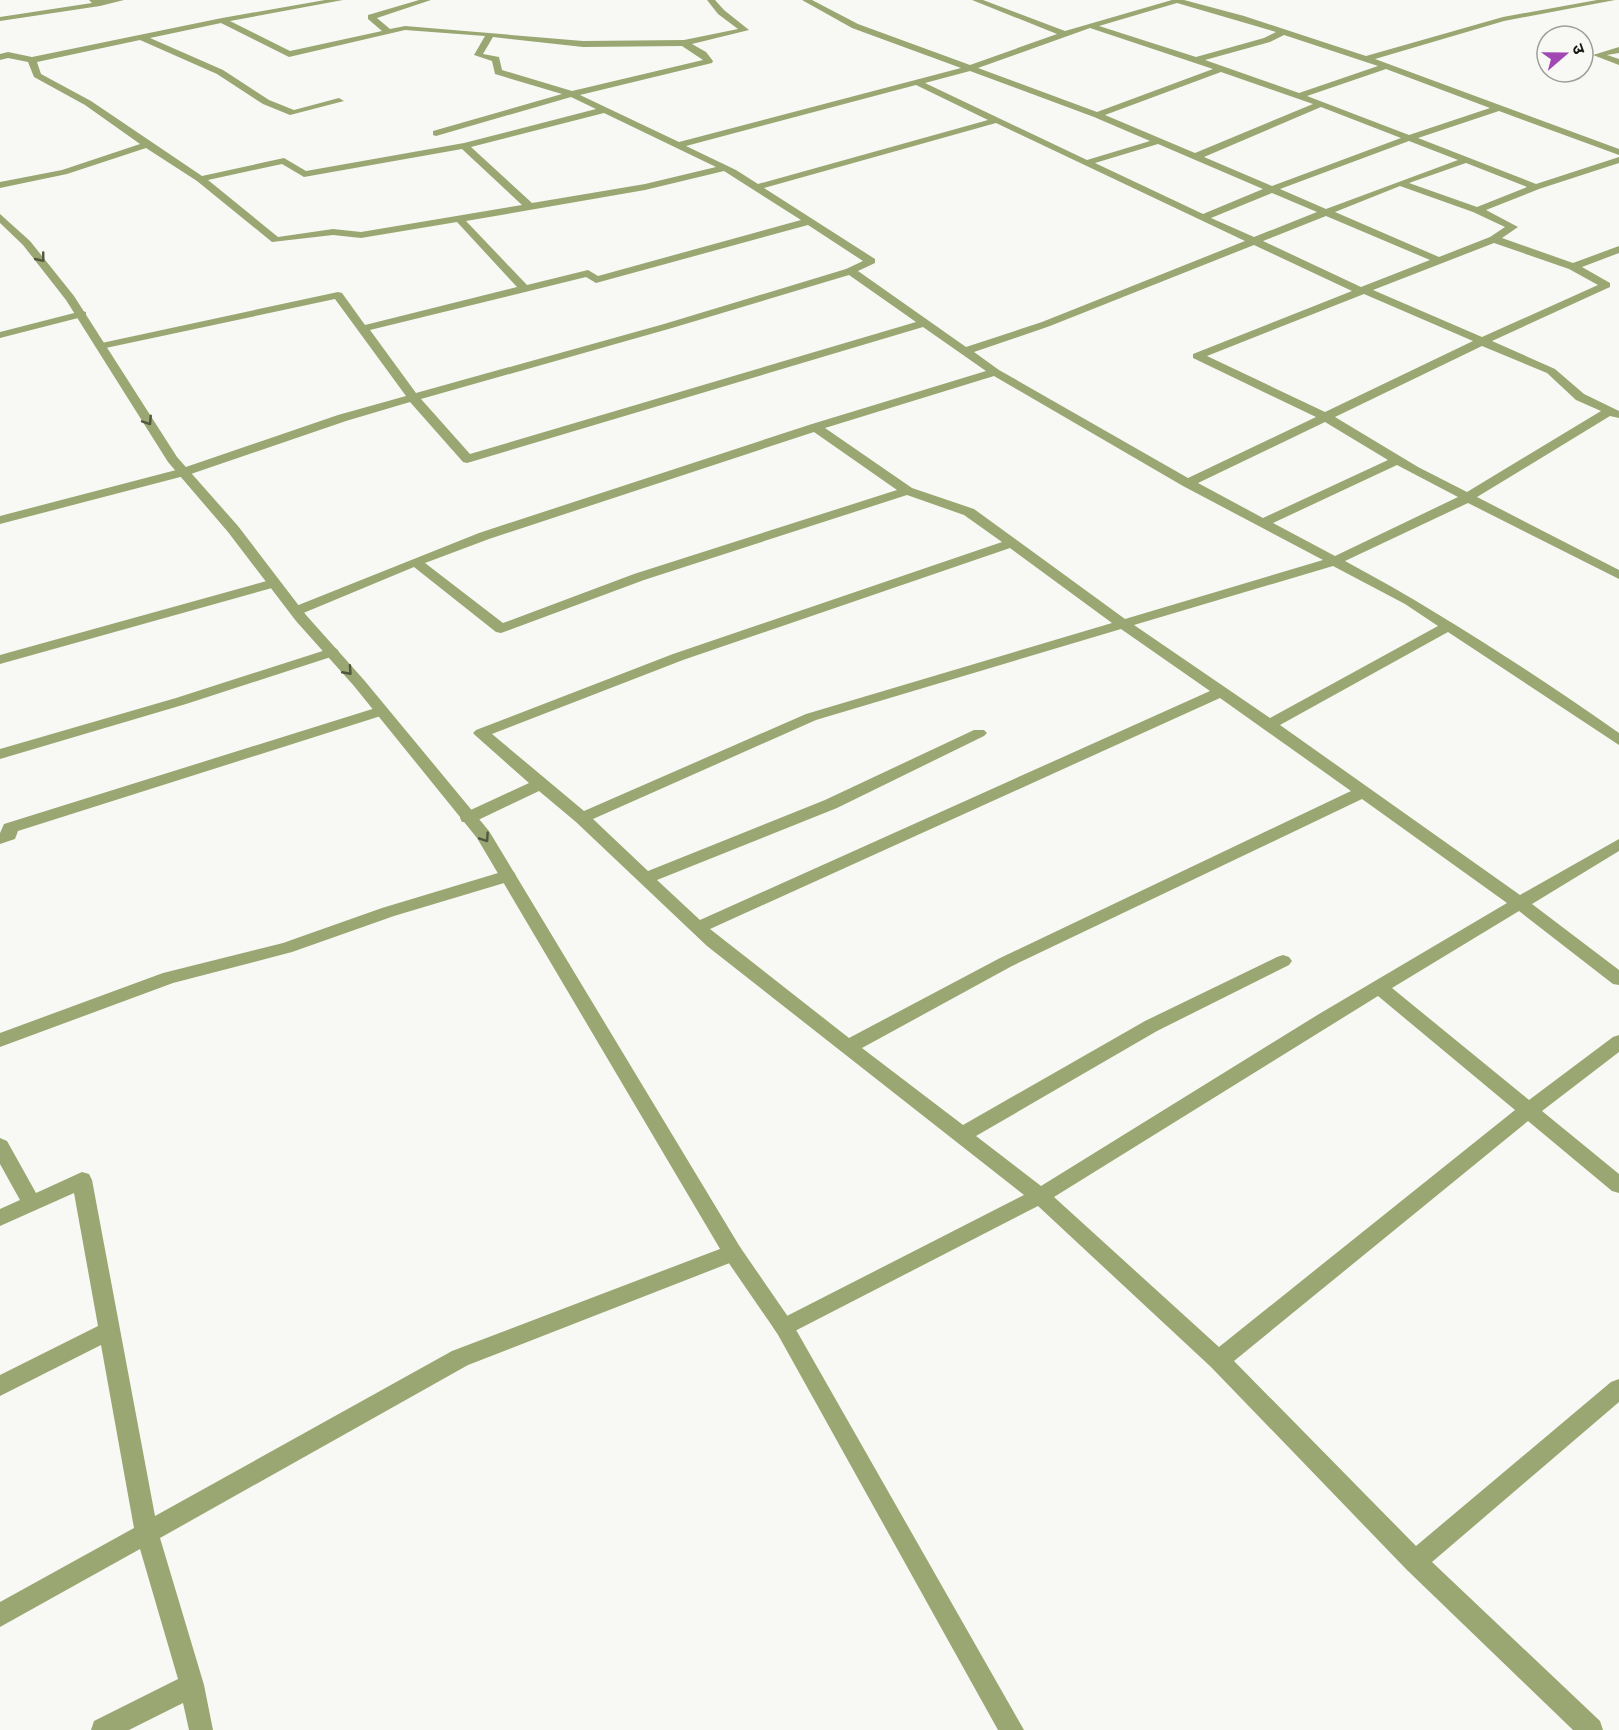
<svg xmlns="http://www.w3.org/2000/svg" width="1619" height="1730" viewBox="0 0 1619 1730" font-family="Mulish,'Noto Sans Devanagari',sans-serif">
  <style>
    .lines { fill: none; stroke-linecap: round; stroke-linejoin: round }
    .minor { fill: #9aa772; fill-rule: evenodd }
    .tertiary { fill: #9aa772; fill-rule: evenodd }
    .oneway { stroke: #51583f }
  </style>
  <rect width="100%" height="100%" fill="#f8f9f4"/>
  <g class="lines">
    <path class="minor" d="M89,0h35l-24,6 -100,15v-4l92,-14z
      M325,0h18l-113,21 60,30 92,-20 -14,-12v-4l51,-15h12l-54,18 13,11 15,-3 178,15 101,-1 54,-11 -20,-15 -11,-14h8l9,10 25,20 -57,14 14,8 7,9 -1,2 -132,32 99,47 282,-74 -109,-40 -50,-28h10l46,24 112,41 87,-31 -85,-34h11l82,31 107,-31h12l60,16 122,40 137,-39 94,-17h18l-111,21 -129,38 244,90v6l-120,-44 -81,27 118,46 83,-27v6l-80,26 -53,21 32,17 -16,11 71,25 46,-17v7l-37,14 28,16v4l-118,54 63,28 29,25 35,17v7l-9,-2 -133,81 142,73v9l-151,-76 -123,58c95,51 185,110 274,172v12l-171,-113 -168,93 240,170 99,-56v12l-87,53 87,66v15l-6,-1 -94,-73 -127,77 137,112 84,-63 6,-2v17l-77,59 77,63v19l-7,-2 -84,-70 -294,240 182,185 195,-164 8,-3v23l-187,160 168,159 3,9h-30l-166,-160 -196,-203 -173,-161 -247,127 -7,3 -7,-3 -4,-6 4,-6 247,-126 -317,-249 -131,-124 -37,-31 -65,31h-12l-2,-4 2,-4 67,-31 -53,-47 -3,-3 3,-3 197,-76 329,-112 -38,-27 -57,-20 -263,85 -143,53 -5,-1 -82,-65 -113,47 -5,1 -7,-4 2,-3 188,-75 333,-109 174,-53 -63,-44 -456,136 -4,-1 -53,-60 -64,19 -158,54 -188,49v-8l180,-47 158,-54 68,-19 -71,-97 -234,50 -4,-1v-4l241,-52 4,1 23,32 152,-38 -60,-65 -96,16 -28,-3 -61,7 -75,-61 -51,-33 -79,26 -67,14v-6l62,-12 78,-26 -55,-39 -51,-28 -6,-15 -20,-4 -8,2v-6l8,-2 24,5 190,-39zM1177,3l99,29 -12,6 -68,19 -97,-31zM221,23l68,34 116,-27 80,6 -11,19 18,6 3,13 67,20 -129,37v4l3,1 135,-39 25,12 -132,34 -158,28 -22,-13 -82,18 -111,-75 -50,-27 -4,-12 103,-22 77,34 46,30 27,11 54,-14 -5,-3 -45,12 -25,-10 -46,-30 -73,-32zM1090,28l123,41 -116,43 -119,-44zM1284,35l94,31 -79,27 -94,-33 65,-18zM493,37l90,10 99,-1 21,14 -131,31 -70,-21 -3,-13 -16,-3zM1386,69l104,39 -81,27 -102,-39zM970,71l124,46 56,24 -63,19 -162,-77zM1221,72l92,32 -118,49 -90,-38zM916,85l72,35 -230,64 -22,-14 -50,-24zM1321,107l80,31 -129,48 -68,-29zM604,113l112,54 -71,17 -113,19 -61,-56zM996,123l249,118 -203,81 -76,25 -108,-76 17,-8v-4l-111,-71zM1409,141l49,19 -132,49 -46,-20zM1158,144l105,45 -60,25 -108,-51zM462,149l60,56 -161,27 -28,-3 -55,8 -70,-57 74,-16 22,13zM1466,163l61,24 -50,20 -68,-24zM724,171l77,49 -203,56 -10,-6 -61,15 -61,-64 179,-31zM1400,186l73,26 32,15 -15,10 -51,20 -104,-45zM1272,193l45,19 -63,25 -43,-19zM1326,216l104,44 -69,27 -98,-46zM808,225l55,36 -17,8 -182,55 -248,69 -46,-63 216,-53 10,6zM1494,243l75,26 29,16 -116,52 -109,-47zM1254,245l98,46 -159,63v4l123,59 -128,61 -189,-108 -25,-18 76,-26zM849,275l67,47 -446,132 -49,-55 251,-71zM1364,294l109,47 -148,71 -118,-56zM1482,346l65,27 29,27 25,11 -134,81 -49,-25 -83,-50zM994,376l189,110 140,74 -198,59 -151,-110 -62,-21 -87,-60zM1325,422l63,38 -125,58 -65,-35zM814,432l83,58 -263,84 -131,49 -78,-60 64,-24zM1397,465l61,32 -123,59 -62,-33zM1010,548l102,75 -306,91 -222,97 -92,-77 191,-74zM1333,566l72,38 33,22 -168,92 -136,-93zM1121,629l89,62 -510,229 -43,-40 180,-72 147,-72 3,-3 -3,-3h-10l-149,70 -177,71 -55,-52 223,-99zM1220,698l131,93 -351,167 -151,80 -139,-109zM1362,799l145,104 -188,111 -278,172 -65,-50 181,-105 132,-66 3,-4 -3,-4 -6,-2 -6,2 -132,64 -182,104 -101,-77 150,-82zM1378,996l137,114 -296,237 -165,-150z
      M1619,47v6l-12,2 12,4v6l-26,-10z
      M82,311l4,1v4l-86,22v-6z
      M274,579l7,4 -2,3 -279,78v-9z
      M332,648l5,1 2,3 -2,3 -151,49 -186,55v-10l176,-51z
      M382,706l7,5 -2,3 -369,117 -3,8 -15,5v-11l4,-9z
      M508,870l6,2 2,4 -2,4 -120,36 -102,36 -119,31 -173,64v-14l163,-60 120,-30 99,-35z
      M0,1138l7,3 29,52 46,-21 7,2 3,6 63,336 297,-165 281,-107 7,3 3,6 -3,6 -272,106 -308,173 44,147 9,45h-24l-6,-27 -54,27h-38l3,-9 84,-42 -38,-130 -140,78v-25l134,-74 -33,-183 -101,51v-21l98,-49 -24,-133 -74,33v-17l20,-9 -20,-36z"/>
    <path class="tertiary" d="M0,214l30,27 44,55 103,161 61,69 68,89 58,65 125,151 251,416 51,74 233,409h-26l-221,-397 -51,-74 -249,-421 -123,-152 -58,-65 -68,-89 -60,-70 -102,-162 -43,-55 -23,-22z"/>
  </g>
  <defs><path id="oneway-chevron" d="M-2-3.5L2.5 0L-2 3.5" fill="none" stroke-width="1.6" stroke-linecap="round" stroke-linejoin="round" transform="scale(1.5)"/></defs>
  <g class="oneway">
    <use href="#oneway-chevron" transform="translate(41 258) rotate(51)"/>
    <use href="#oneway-chevron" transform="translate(148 421) rotate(57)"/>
    <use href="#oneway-chevron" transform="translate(348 671) rotate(48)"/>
    <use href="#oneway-chevron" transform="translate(485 838) rotate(56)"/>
  </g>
  <g transform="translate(1565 54) rotate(70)"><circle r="28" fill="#f8f9f4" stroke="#9e9f9b" stroke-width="1.5"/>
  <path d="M0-4.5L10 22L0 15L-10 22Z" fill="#a148b3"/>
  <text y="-9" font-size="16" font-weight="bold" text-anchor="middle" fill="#161715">उ</text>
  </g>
</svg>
